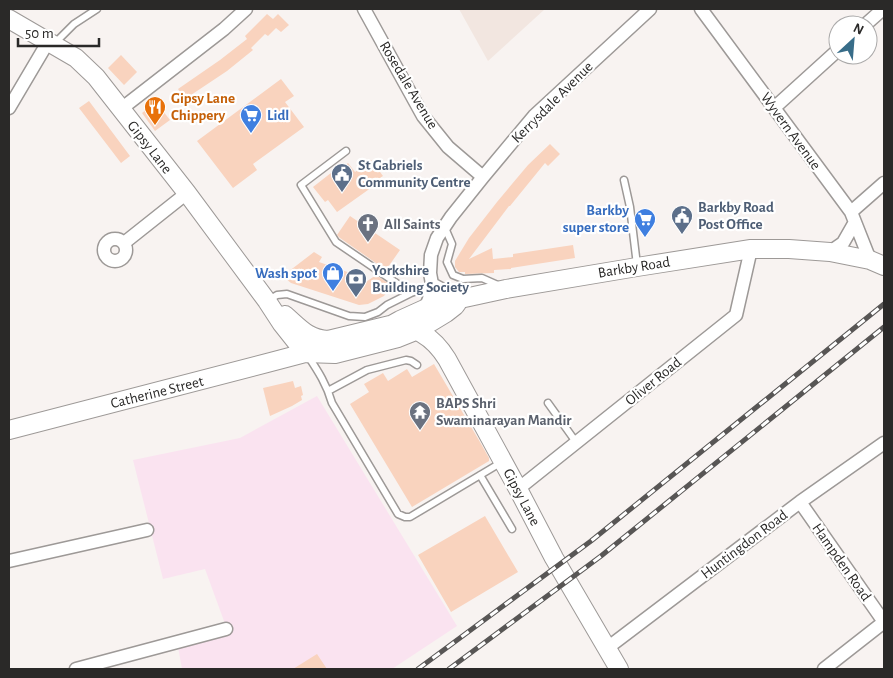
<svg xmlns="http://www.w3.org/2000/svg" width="893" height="678" viewBox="0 0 893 678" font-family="'Alegreya Sans',sans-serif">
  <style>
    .industrial { fill: #fae3f0 }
    .built { fill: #f2e6e0 }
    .building { fill: #f9d3be }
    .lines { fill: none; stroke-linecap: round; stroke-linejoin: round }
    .lane-casing { stroke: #9d9997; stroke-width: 9 }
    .street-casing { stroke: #9d9997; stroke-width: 15 }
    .secondary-casing { stroke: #9d9997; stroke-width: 20 }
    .lane { stroke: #fff; stroke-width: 6 }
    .street { stroke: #fff; stroke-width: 12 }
    .secondary { stroke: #fff; stroke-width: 18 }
    .rail-casing { stroke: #585655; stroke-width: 5 }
    .rail { stroke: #fff; stroke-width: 3; stroke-dasharray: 9; stroke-linecap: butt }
    .labels { text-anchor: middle; stroke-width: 4.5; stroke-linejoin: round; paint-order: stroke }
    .street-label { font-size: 15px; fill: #2a2928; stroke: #fff }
    .food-label { font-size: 15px; font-weight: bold; fill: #c56008; stroke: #fff; text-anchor: start }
    .shop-label { font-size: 15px; font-weight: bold; fill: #366cbe; stroke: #fff; text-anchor: end }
    .service-label { font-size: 15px; font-weight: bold; fill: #4e5e75; stroke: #fff; text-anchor: start }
    .worship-label { font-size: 15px; font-weight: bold; fill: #5b616d; stroke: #fff; text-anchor: start }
  </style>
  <rect width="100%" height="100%" fill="#f8f3f1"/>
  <path class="industrial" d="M317,396l140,230 -65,43h-210l-4,-22 50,-15 -23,-63 -42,10 -30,-119 107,-22z"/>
  <path class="built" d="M459,9h86l-57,52z"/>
  <path class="building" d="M267,14l6,5 5,-5 11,11 -8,7 -5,-4 -8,8 -3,-2 -14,14 2,2 -26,21 -42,28 -7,-10 42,-29 27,-21 -2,-3z
    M121,55l16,17 -13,13 -16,-17z
    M281,79l13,17 -9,6 19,25 -51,37 4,6 -24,18 -36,-47z
    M89,101l41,55 -9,7 -42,-55z
    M156,102l14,18 -15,11 -13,-18z
    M550,144l10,10 -12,12 -3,-3 -35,43h-1l-40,53 23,-11 1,11 20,-2v-3l60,-9 2,13 -64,10v1l-17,1v3l-29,1v-2h-6l-4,-5v-6l14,-23 28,-36 31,-37z
    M371,160l12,16 -9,6 1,3 -38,27 -9,-12 -3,2 -12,-15 23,-18 2,2 10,-8 7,9z
    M350,216l50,34 -14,20 -46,-32 -3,-3z
    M314,252l8,5 -3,5 34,12 2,12 11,-4 10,-7 15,10 -7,11 -16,8 -9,1 -68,-22 -5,-4 -2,-4z
    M434,364l46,78 9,16v3l-77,46 -62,-103 19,-12 -5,-8 19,-11 5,8 19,-12 5,8z
    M293,381l2,7 6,-2 2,9 -2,1 1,4 -10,6 -22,10 -7,-28z
    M485,516l33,56 -67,40 -33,-57z
    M317,654l10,15h-34z"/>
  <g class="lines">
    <g class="lane-casing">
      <path id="lane" d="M54,44l20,-20 23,-15
        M346,151l-45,34 35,57 75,51
        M624,180l6,27 7,58
        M445,228l7,16 -5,18 6,13 10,4 19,-1 18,8
        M269,300l8,-5 10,-1 62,22 16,1 13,-5 9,-7 24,-12 11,-4 9,-4
        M308,356c10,15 19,29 24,47l66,111 7,3h5l92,-55
        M328,391l39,-21 39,-10 5,1 6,4
        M548,403l28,39
        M480,475l32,54"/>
    </g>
    <g class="street-casing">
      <path id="street" d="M364,9l59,107 25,31 35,30
        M701,9l150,203 19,48
        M865,25l18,-16
        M9,108l39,-66
        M774,108l64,-58
        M121,109l103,-80 22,-20
        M851,212l33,-29
        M104 250a11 11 0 1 1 22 0a11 11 0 1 1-22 0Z
        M124,243l63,-50
        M830,252l13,-9 12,-21
        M432,284l28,15
        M424,311l5,-12 3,-15 -2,-11 1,-18 6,-17 14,-21 32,-40 51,-61 116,-107
        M518,489l218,-174 15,-66
        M800,502l84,120
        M9,561l138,-31
        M606,649l194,-147 84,-59
        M76,669l150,-40
        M824,669l60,-47"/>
    </g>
    <g class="secondary-casing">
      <path id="secondary" d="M9,19l67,39 20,19 91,116 80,108 15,23 23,29 30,1 63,-16 20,-8 28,-17 9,-7 5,-7
        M285,315c15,13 23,24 43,25l62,-15c25,0 44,13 57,34l71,130 36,69 65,111
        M391,325l9,-5 42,-19 18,-2 46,-10 131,-22 114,-18h38l41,3 40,8 14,6
        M9,430l258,-67 38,-10 10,-5"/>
    </g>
    <use href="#lane" class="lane"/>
    <use href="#street" class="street"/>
    <use href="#secondary" class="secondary"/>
    <g class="rail-casing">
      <path id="rail" d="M418,669l173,-128 293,-237
        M449,669l152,-113 283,-229"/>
    </g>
    <use href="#rail" class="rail"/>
  </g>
  <defs>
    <g id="restaurant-pin" transform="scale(1.125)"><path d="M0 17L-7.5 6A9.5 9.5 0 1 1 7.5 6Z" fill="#e8710a" stroke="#fff"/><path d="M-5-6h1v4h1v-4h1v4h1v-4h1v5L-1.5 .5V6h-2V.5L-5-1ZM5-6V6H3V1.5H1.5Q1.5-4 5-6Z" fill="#fff"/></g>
    <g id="supermarket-pin" transform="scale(1.125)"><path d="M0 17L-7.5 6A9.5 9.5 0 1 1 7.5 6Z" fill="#3f7fe0" stroke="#fff"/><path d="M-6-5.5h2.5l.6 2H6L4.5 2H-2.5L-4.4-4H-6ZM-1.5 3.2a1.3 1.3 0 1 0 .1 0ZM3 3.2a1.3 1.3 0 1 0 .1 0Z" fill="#fff"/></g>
    <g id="civic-pin" transform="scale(1.125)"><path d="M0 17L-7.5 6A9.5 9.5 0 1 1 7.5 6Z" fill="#5c6f8a" stroke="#fff"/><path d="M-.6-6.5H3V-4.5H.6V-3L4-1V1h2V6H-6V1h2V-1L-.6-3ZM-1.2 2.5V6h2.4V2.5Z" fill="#fff"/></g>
    <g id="church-pin" transform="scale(1.125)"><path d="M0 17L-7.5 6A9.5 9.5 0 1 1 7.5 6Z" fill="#6b7280" stroke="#fff"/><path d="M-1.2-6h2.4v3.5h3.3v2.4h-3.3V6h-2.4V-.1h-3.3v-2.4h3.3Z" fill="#fff"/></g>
    <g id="shop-pin" transform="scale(1.125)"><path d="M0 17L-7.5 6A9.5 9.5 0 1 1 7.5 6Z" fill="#3f7fe0" stroke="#fff"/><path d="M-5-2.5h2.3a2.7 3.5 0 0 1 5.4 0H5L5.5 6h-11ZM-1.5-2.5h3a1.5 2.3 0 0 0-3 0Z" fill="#fff"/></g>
    <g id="bank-pin" transform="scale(1.125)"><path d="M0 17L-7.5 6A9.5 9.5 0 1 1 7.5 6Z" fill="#5c6f8a" stroke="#fff"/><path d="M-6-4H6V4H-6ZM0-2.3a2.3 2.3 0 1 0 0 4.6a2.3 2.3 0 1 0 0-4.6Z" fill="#fff"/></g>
    <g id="temple-pin" transform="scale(1.125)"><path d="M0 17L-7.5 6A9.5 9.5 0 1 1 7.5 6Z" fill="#6b7280" stroke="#fff"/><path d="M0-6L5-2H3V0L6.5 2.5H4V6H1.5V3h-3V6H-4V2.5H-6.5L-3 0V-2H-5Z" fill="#fff"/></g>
  </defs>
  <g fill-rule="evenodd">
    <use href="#restaurant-pin" x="155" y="107"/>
    <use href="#supermarket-pin" x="251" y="115"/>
    <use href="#civic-pin" x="342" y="174"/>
    <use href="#civic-pin" x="682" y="216"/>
    <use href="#supermarket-pin" x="645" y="219"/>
    <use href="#church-pin" x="368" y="224"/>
    <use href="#shop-pin" x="333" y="273"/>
    <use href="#bank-pin" x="356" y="279"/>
    <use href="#temple-pin" x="420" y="412"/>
  </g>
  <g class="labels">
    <g class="street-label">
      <text transform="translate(409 85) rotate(59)" y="5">Rosedale Avenue</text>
      <text transform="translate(552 102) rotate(-45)" y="5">Kerrysdale Avenue</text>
      <text transform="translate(791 131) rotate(54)" y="5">Wyvern Avenue</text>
      <text transform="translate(150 147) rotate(52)" y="5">Gipsy Lane</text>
      <text transform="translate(634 267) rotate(-9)" y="5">Barkby Road</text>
      <text transform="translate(653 381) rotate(-39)" y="5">Oliver Road</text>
      <text transform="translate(157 392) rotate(-14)" y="5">Catherine Street</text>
      <text transform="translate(522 497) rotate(62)" y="5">Gipsy Lane</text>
      <text transform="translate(744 544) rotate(-37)" y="5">Huntingdon Road</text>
      <text transform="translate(842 562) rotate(55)" y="5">Hampden Road</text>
    </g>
    <g class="food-label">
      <text x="171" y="103">Gipsy Lane<tspan x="171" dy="17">Chippery</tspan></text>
    </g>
    <g class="shop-label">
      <text x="267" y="120" text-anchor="start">Lidl</text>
      <text x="629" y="215">Barkby<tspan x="629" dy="17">super store</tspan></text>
      <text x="317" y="278">Wash spot</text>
    </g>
    <g class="service-label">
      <text x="358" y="170">St Gabriels<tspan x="358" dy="17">Community Centre</tspan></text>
      <text x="698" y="212">Barkby Road<tspan x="698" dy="17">Post Office</tspan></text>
      <text x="372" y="275">Yorkshire<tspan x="372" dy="17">Building Society</tspan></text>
    </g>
    <g class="worship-label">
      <text x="384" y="229">All Saints</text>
      <text x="436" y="408">BAPS Shri<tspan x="436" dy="17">Swaminarayan Mandir</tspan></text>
    </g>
  </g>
  <rect width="893" height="678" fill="none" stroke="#2a2928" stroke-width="20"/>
  <g transform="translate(853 40) rotate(26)"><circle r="24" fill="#ffffff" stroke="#aaa9a9"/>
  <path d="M0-4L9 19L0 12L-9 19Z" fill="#386d89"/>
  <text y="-8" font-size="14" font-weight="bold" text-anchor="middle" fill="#2a2928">N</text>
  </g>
  <path d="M18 38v8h81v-8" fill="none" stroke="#2a2928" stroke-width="2.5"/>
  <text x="25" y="38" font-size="15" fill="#2a2928" stroke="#ffffff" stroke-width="4" paint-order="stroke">50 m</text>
</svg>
